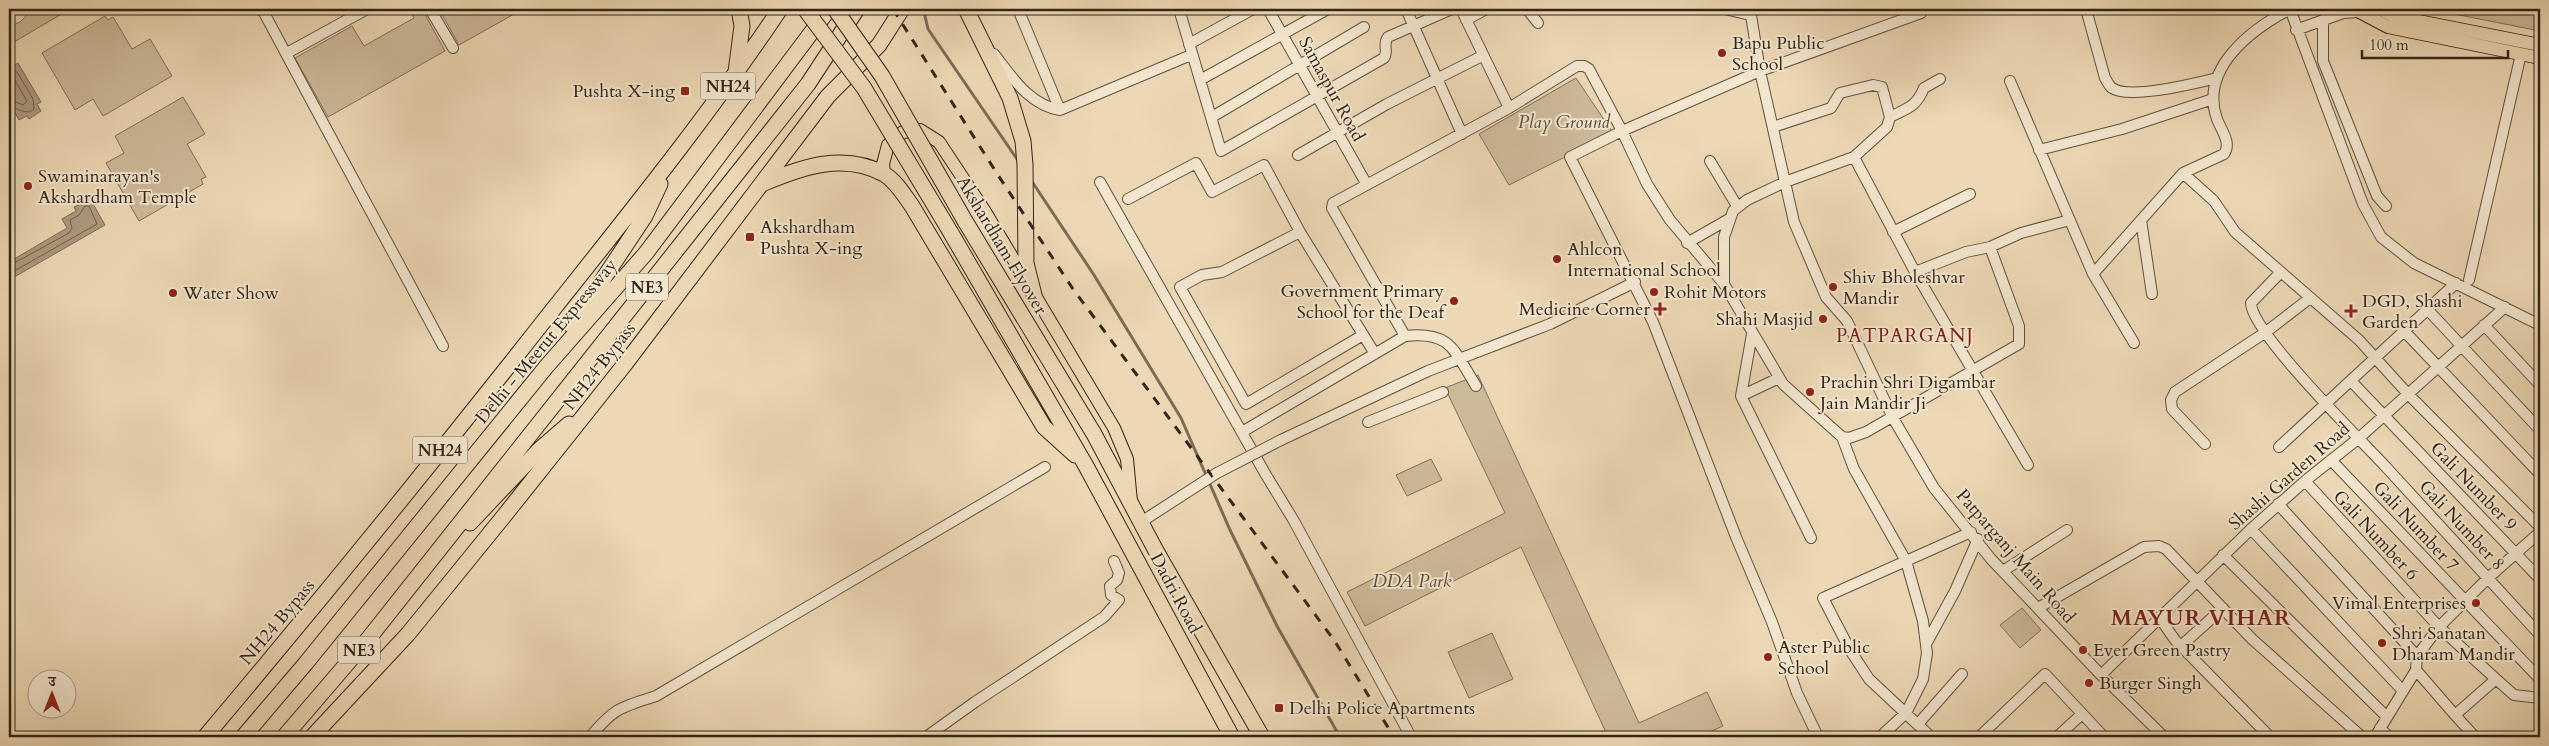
<svg xmlns="http://www.w3.org/2000/svg" width="2549" height="746" viewBox="0 0 2549 746" font-family="Cardo,'Noto Serif Devanagari',serif">
  <style>
    .green { fill: #cdba9a; stroke: #7f7059 }
    .water { fill: #ad9b80; stroke: #7b6c56 }
    .lines { fill: none; stroke-linecap: round; stroke-linejoin: round }
    .shore { stroke: #6f604c; stroke-width: 1 }
    .stream { stroke: #7b6c56; stroke-width: 3 }
    .minor-casing { stroke: #60523f; stroke-width: 12 }
    .major-casing { stroke: #312518; stroke-width: 14 }
    .highway-casing { stroke: #312518; stroke-width: 17 }
    .minor { stroke: #f3e6cf; stroke-width: 10 }
    .major { stroke: #edd8b5; stroke-width: 12 }
    .highway { stroke: #edd8b5; stroke-width: 15 }
    .rail { stroke: #312518; stroke-width: 3; stroke-dasharray: 9 9; stroke-linecap: butt }
    .minor-bridge-casing { stroke: #60523f; stroke-width: 12; stroke-linecap: butt }
    .highway-bridge-casing { stroke: #312518; stroke-width: 17; stroke-linecap: butt }
    .minor-bridge { stroke: #f3e6cf; stroke-width: 10 }
    .highway-bridge { stroke: #edd8b5; stroke-width: 15 }
    .poi-dot { fill: #8f2418; stroke: #f3e6cf; stroke-width: 2 }
    .labels { text-anchor: middle; stroke-width: 4; stroke-linejoin: round; paint-order: stroke }
    .shield { fill: #f3e6cf; stroke: #6b5f4f; stroke-width: 1 }
    .shield-label { font-size: 16px; font-weight: bold; fill: #312518 }
    .poi-label { font-size: 18px; fill: #312518; stroke: #f3e6cf; text-anchor: start }
    .street-label { font-size: 18px; fill: #312518; stroke: #f3e6cf }
    .park-label { font-size: 18px; font-style: italic; fill: #584a38; stroke: #f3e6cf }
    .neighbourhood-label { font-size: 19px; letter-spacing: 1px; fill: #7a1f14; stroke: #f3e6cf }
    .district-label { font-size: 22px; font-weight: bold; letter-spacing: 1px; fill: #7a1f14; stroke: #f3e6cf }
  </style>
  <rect width="100%" height="100%" fill="#edd8b5"/>
  <filter id="stains"><feTurbulence type="fractalNoise" baseFrequency=".004" numOctaves="4"/><feColorMatrix values="0 0 0 0 .2 0 0 0 0 .09 0 0 0 0 .02 0 0 0 .5 -.17"/></filter>
  <radialGradient id="worn" r=".72"><stop offset=".6" stop-color="#630" stop-opacity="0"/><stop offset="1" stop-color="#630" stop-opacity=".3"/></radialGradient>
  <path class="green" d="M33,9h37l-61,36v-18l11,-5z
    M409,9h13l23,42 -117,66 -33,-59 57,-32 12,20 50,-28z
    M439,9h84l-64,36z
    M2429,9h111v22z
    M105,16l3,4 5,-3 19,32 18,-10 22,37 -69,40 -10,-17 -18,11 -33,-57z
    M1576,78l37,55 -104,52 -30,-51z
    M183,97l22,37 -18,10 19,33 -5,2 2,5 -64,37 -33,-58 18,-10 -9,-17z
    M1478,375l161,348 68,-31 16,34 -25,11h-90l-87,-190 -156,79 -18,-34 158,-79 -60,-125z
    M1431,459l11,21 -35,16 -11,-21z
    M2022,608l19,22 -21,18 -20,-23z
    M1492,633l21,46 -44,19 -21,-46z"/>
  <path class="water" d="M18,63l23,39 -4,2 4,7 -12,8 -2,-3 -8,4 -4,-7 -6,3v-48z
    M87,193l18,32 -96,55v-18l58,-34 -5,-9 14,-8 -2,-4 7,-3 -3,-5z"/>
  <g class="lines">
    <path class="shore" d="M9,72h8l16,27 1,10c-5,6 -14,1 -20,-1l-5,2
      M9,78l5,1 13,22 -4,4 -7,-3 -7,1
      M9,266l60,-33 3,-5 -2,-8 9,-5 6,-9h4l8,18 -88,50"/>
    <path class="stream" d="M925,16l3,13 91,133
      M1031,180l63,95 87,143 49,112 47,96 63,111"/>
    <g class="minor-casing">
      <path id="minor" d="M262,9l181,337
        M430,9l23,39
        M1018,9l42,101
        M1179,9l21,71 128,-71
        M1268,9l99,176
        M1406,9l56,125
        M1461,9l48,99
        M1527,9l11,14
        M1725,9l25,6
        M1750,9l10,62 34,151 32,75 21,24 46,97 41,70 57,71 110,116 63,62
        M2086,9l19,69c2,3 4,8 7,10 17,12 85,-5 105,-10
        M2290,9l73,195 18,33 33,26 126,62
        M1466,20l20,-11
        M2323,20v41l54,135 9,10
        M2296,30l47,-17 16,-1
        M1189,44l64,-35
        M287,53l80,-44
        M994,54c18,23 35,51 66,56l131,-55
        M1200,80l21,71 163,-93c5,-7 -2,-14 4,-21l64,-28
        M2010,81l83,193 41,69
        M1212,117l152,-90
        M1890,117c18,-9 26,-10 34,-29l16,-9
        M2039,150l83,-21 91,-30
        M1298,155l89,-51 95,-48
        M1854,157l61,115 113,193
        M1710,161l27,45
        M2183,173l41,-19c8,-11 -3,-24 -7,-35 -18,-51 35,-90 73,-110
        M1100,182l166,293 28,46 117,216
        M1128,199l68,-36 16,29 52,-27 36,67 75,122
        M2141,220l11,74
        M1300,232l-78,40 -20,3 -22,12 66,117 117,-69
        M1893,232l77,-38
        M1687,243l42,-24
        M1915,272l51,-20 24,-5 31,-14 49,-13
        M2280,273l-29,30c0,29 111,138 134,163 52,57 104,113 155,169
        M2093,274l90,-101 31,28 21,31 124,108 49,54 132,133
        M2469,280l52,-226
        M1724,284v-47l9,-26 14,-11 38,-18 69,-25 33,-30 3,-10 -8,-30 -9,-2 -33,8 -9,15 -58,19
        M2428,310l112,120
        M2484,325l56,60
        M2405,332l135,142
        M1752,334l-11,62 70,142
        M1405,336l-73,-128 1,-5 176,-95 68,-42h7l5,3 33,62 138,-60 161,-58
        M2351,381l189,198
        M1741,396l38,-18
        M1368,422l75,-30
        M1242,432l163,-96c47,-5 49,15 71,50
        M1842,437l12,32 52,92 17,60 4,32 -4,26 -17,34 -26,24
        M1281,440l147,-69 122,-47 85,-42
        M2205,444l-33,-35 -1,-9 4,-8 91,-60 44,-34
        M2279,447l177,-164
        M2331,460l209,219
        M2305,481l134,146 57,52 18,16 26,3
        M2278,504l139,152
        M1141,522l76,-49
        M2251,529l152,162
        M2223,555l164,162
        M2003,571l64,-41
        M2038,608l106,-61 15,-1 7,3 86,90 110,98
        M2159,617l16,23 95,97
        M1926,644l29,-53 23,-52
        M2181,646l42,-38
        M2416,670l39,45
        M2101,675l150,-146 54,-48 54,-43 146,-131
        M1918,724l44,-50
        M2380,728l9,9
        M590,737c24,-29 31,-30 66,-41l389,-229
        M926,737l49,-35 129,-85 15,-17 -8,-5 -1,-9 7,-6 2,-7 -5,-12
        M1818,737l-21,-44 -25,-71 -36,-85 -83,-215 -83,-165 52,-26 25,53 23,36 54,64 59,100 59,53 7,1 17,-6 153,-88v-18l-29,-79
        M1931,737l-62,-58 -19,-29 -27,-52 148,-66
        M1979,737l66,-63 59,63
        M2057,737l25,-23
        M2375,737l41,-67 1,-14 22,-29 49,-49 52,-46
        M2475,737l-20,-22 41,-36"/>
    </g>
    <g class="major-casing">
      <path id="major" d="M2354,9l34,18 152,31
        M2380,9l13,7 147,29
        M884,174l-1,-10 5,-19 15,-13 17,-2 19,12 45,68 130,218 13,31 4,43"/>
    </g>
    <g class="highway-casing">
      <path id="highway" d="M966,9l44,89 13,43 2,24 1,98 8,32
        M736,72l6,-46 -3,-17
        M764,183c38,-16 80,-31 120,-9 12,7 20,21 28,32l132,221 31,28
        M965,221l129,213 61,115 107,188
        M951,233l135,233 146,271
        M572,326l73,-110 15,-32
        M470,523l69,-73 30,-26
        M205,737c119,-141 236,-285 350,-430 78,-98 156,-195 225,-298
        M243,737l63,-74 240,-296 100,-114 183,-244
        M284,737l85,-99 439,-554 49,-75
        M312,737l96,-103 96,-118 121,-152 203,-268 51,-51 23,-36"/>
    </g>
    <use href="#minor" class="minor"/>
    <use href="#major" class="major"/>
    <use href="#highway" class="highway"/>
    <path class="rail" d="M893,9l103,163 77,117 261,351 60,97"/>
    <g class="minor-bridge-casing">
      <path id="minor-bridge" d="M1217,473l64,-33"/>
    </g>
    <g class="highway-bridge-casing">
      <path id="highway-bridge" d="M805,9l59,79 87,145
        M835,9l47,67 83,145"/>
    </g>
    <use href="#minor-bridge" class="minor-bridge"/>
    <use href="#highway-bridge" class="highway-bridge"/>
  </g>
  <g class="poi-dot">
    <circle cx="1722" cy="53" r="5"/>
    <rect x="680" y="86" width="10" height="10" rx="2.5"/>
    <circle cx="28" cy="186" r="5"/>
    <rect x="745" y="232" width="10" height="10" rx="2.5"/>
    <circle cx="1557" cy="259" r="5"/>
    <circle cx="1833" cy="287" r="5"/>
    <circle cx="1654" cy="292" r="5"/>
    <circle cx="173" cy="293" r="5"/>
    <circle cx="1454" cy="301" r="5"/>
    <path d="M1657.5 301.5h5v5h5v5h-5v5h-5v-5h-5v-5h5z"/>
    <path d="M2348.5 303.5h5v5h5v5h-5v5h-5v-5h-5v-5h5z"/>
    <circle cx="1823" cy="319" r="5"/>
    <circle cx="1810" cy="392" r="5"/>
    <circle cx="2476" cy="603" r="5"/>
    <circle cx="2382" cy="643" r="5"/>
    <circle cx="2083" cy="650" r="5"/>
    <circle cx="1768" cy="657" r="5"/>
    <circle cx="2089" cy="683" r="5"/>
    <rect x="1274" y="703" width="10" height="10" rx="2.5"/>
  </g>
  <g class="labels">
    <g class="shield">
      <rect x="700.5" y="72.5" width="55" height="27" rx="4"/>
      <rect x="626" y="273.5" width="42" height="27" rx="4"/>
      <rect x="412.5" y="436.5" width="55" height="27" rx="4"/>
      <rect x="338" y="636.5" width="42" height="27" rx="4"/>
    </g>
    <g class="shield-label">
      <text x="728" y="92">NH24</text>
      <text x="647" y="293">NE3</text>
      <text x="440" y="456">NH24</text>
      <text x="359" y="656">NE3</text>
    </g>
    <g class="poi-label">
      <text x="1732" y="49">Bapu Public<tspan x="1732" dy="21">School</tspan></text>
      <text x="675" y="97" text-anchor="end">Pushta X-ing</text>
      <text x="38" y="182">Swaminarayan's<tspan x="38" dy="21">Akshardham Temple</tspan></text>
      <text x="760" y="233">Akshardham<tspan x="760" dy="21">Pushta X-ing</tspan></text>
      <text x="1567" y="255">Ahlcon<tspan x="1567" dy="21">International School</tspan></text>
      <text x="1843" y="283">Shiv Bholeshvar<tspan x="1843" dy="21">Mandir</tspan></text>
      <text x="1444" y="297" text-anchor="end">Government Primary<tspan x="1444" dy="21">School for the Deaf</tspan></text>
      <text x="1664" y="298">Rohit Motors</text>
      <text x="183" y="299">Water Show</text>
      <text x="2362" y="307">DGD, Shashi<tspan x="2362" dy="21">Garden</tspan></text>
      <text x="1650" y="315" text-anchor="end">Medicine Corner</text>
      <text x="1813" y="325" text-anchor="end">Shahi Masjid</text>
      <text x="1820" y="388">Prachin Shri Digambar<tspan x="1820" dy="21">Jain Mandir Ji</tspan></text>
      <text x="2466" y="609" text-anchor="end">Vimal Enterprises</text>
      <text x="2392" y="639">Shri Sanatan<tspan x="2392" dy="21">Dharam Mandir</tspan></text>
      <text x="1778" y="653">Aster Public<tspan x="1778" dy="21">School</tspan></text>
      <text x="2093" y="656">Ever Green Pastry</text>
      <text x="2099" y="689">Burger Singh</text>
      <text x="1289" y="714">Delhi Police Apartments</text>
    </g>
    <g class="street-label">
      <text transform="translate(1332 89) rotate(61)" y="6">Samaspur Road</text>
      <text transform="translate(1002 245) rotate(59)" y="6">Akshardham Flyover</text>
      <text transform="translate(546 341) rotate(-50)" y="6">Delhi - Meerut Expressway</text>
      <text transform="translate(599 366) rotate(-52)" y="6">NH24 Bypass</text>
      <text transform="translate(2289 476) rotate(-41)" y="6">Shashi Garden Road</text>
      <text transform="translate(2474 486) rotate(46)" y="6">Gali Number 9</text>
      <text transform="translate(2462 525) rotate(47)" y="6">Gali Number 8</text>
      <text transform="translate(2416 526) rotate(47)" y="6">Gali Number 7</text>
      <text transform="translate(2376 535) rotate(47)" y="6">Gali Number 6</text>
      <text transform="translate(2016 556) rotate(49)" y="6">Patparganj Main Road</text>
      <text transform="translate(1176 593) rotate(62)" y="6">Dadri Road</text>
      <text transform="translate(277 622) rotate(-50)" y="6">NH24 Bypass</text>
    </g>
    <g class="park-label">
      <text x="1564" y="128">Play Ground</text>
      <text x="1412" y="587">DDA Park</text>
    </g>
    <g class="neighbourhood-label">
      <text x="1905" y="342">PATPARGANJ</text>
    </g>
    <g class="district-label">
      <text x="2201" y="625">MAYUR VIHAR</text>
    </g>
  </g>
  <rect width="2549" height="746" fill="none" stroke="#edd8b5" stroke-width="30"/>
  <rect x="10" y="10" width="2529" height="726" fill="none" stroke="#312518" stroke-width="2.5"/>
  <rect x="15" y="15" width="2519" height="716" fill="none" stroke="#312518"/>
  <g transform="translate(52 694)"><circle r="24" fill="#f3e6cf" stroke="#a59986"/>
  <path d="M0-4L9 19L0 12L-9 19Z" fill="#8f2418"/>
  <text y="-8" font-size="14" font-weight="bold" text-anchor="middle" fill="#312518">उ</text>
  </g>
  <path d="M2362 50v8h146v-8" fill="none" stroke="#312518" stroke-width="2.5"/>
  <text x="2369" y="50" font-size="15" fill="#312518" stroke="#f3e6cf" stroke-width="4" paint-order="stroke">100 m</text>
  <rect width="100%" height="100%" filter="url(#stains)"/>
  <rect width="100%" height="100%" fill="url(#worn)"/>
</svg>
